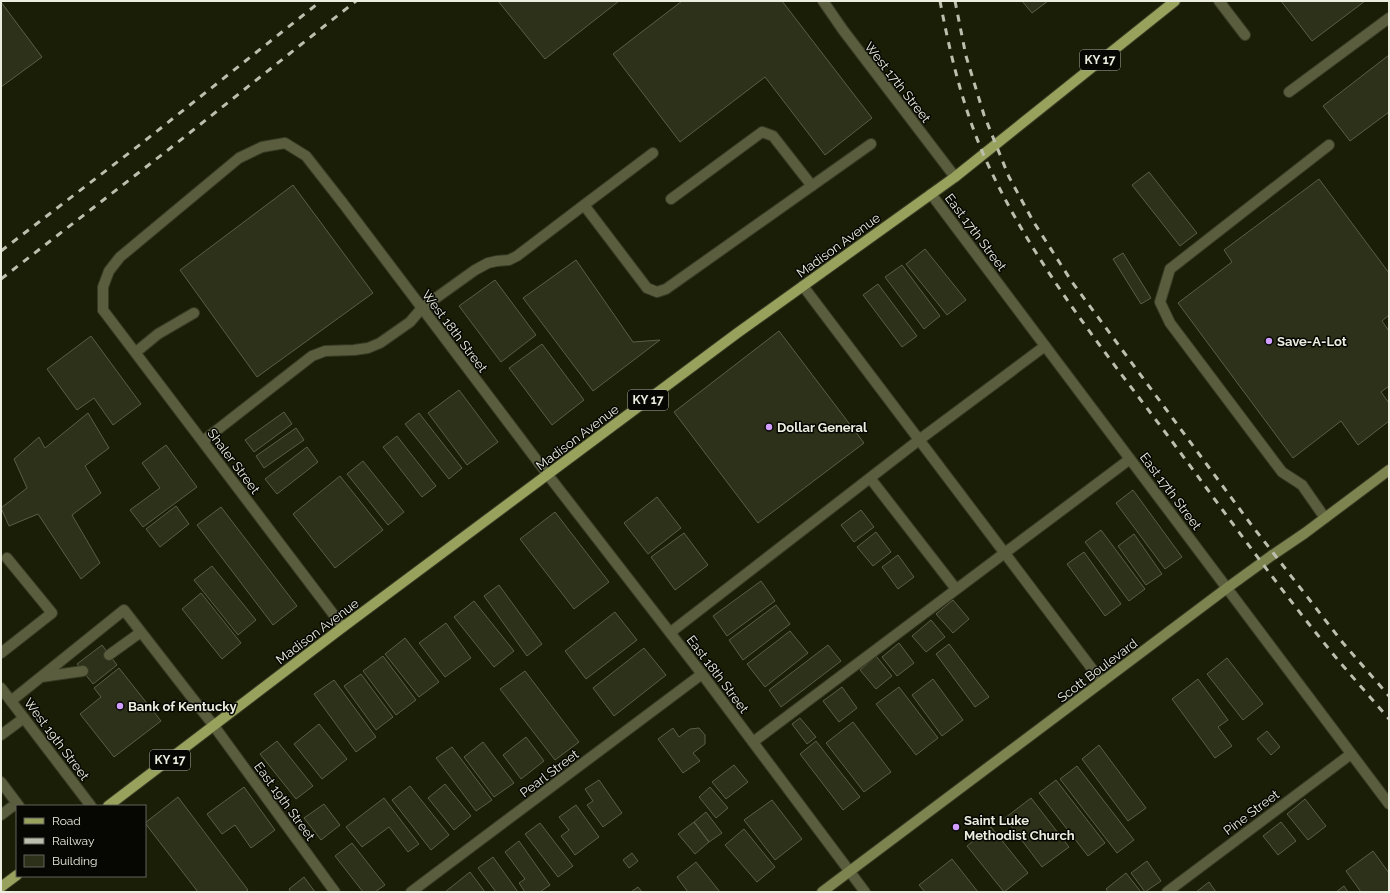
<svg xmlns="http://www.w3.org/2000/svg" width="1390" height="893" viewBox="0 0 1390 893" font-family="Raleway,sans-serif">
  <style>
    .building { fill: #2e311a; stroke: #5b5e46 }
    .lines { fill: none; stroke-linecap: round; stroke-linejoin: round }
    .service-casing { stroke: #383b25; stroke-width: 12 }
    .minor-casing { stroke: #383b25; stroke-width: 12 }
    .tertiary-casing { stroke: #383b25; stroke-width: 12 }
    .secondary-casing { stroke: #383b25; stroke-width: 12 }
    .primary-casing { stroke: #383b25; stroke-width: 12 }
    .service { stroke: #5a5e3e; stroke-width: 10 }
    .minor { stroke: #5a5e3e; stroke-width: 10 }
    .tertiary { stroke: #5a5e3e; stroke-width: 10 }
    .secondary { stroke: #7d8450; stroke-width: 10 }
    .primary { stroke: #99a25d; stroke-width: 10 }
    .rail { stroke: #bcbfae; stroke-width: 3; stroke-dasharray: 7 7; stroke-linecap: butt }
    .poi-dot { fill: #d19dfe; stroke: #060702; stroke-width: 1.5 }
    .labels { text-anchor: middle; stroke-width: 3; stroke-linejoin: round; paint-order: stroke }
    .shield { fill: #060702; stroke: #a6a99d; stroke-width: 1 }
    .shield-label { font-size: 12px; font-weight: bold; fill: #ebeedf }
    .street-label { font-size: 13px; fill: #ebeedf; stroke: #060702 }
    .poi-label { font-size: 13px; font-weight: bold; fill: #ebeedf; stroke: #060702; text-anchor: start }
  </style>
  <rect width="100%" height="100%" fill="#1b1e07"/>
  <path class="building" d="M498,1h121l-74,58z
    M682,1h100l90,117 -47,37 -60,-78 -85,65 -67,-88z
    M1022,1h26l-16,12z
    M1281,1h84l-53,40z
    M1,2l41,55 -41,30z
    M1389,55v57l-39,29 -27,-35z
    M1149,172l48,61 -17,13 -48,-61z
    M1319,179l70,94v42l-7,6 7,10v55l-8,6 8,11v18l-31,24 -17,-24 -48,37 -115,-155 54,-41 -8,-12z
    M293,185l80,108 -116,84 -77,-107z
    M925,249l41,51 -19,15 -41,-51z
    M1123,253l28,45 -10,6 -28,-45z
    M576,260l57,82 27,-2 -67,51 -70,-93z
    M902,265l38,51 -16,13 -39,-52z
    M495,280l41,55 -35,27 -42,-56z
    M878,284l39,52 -15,11 -39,-52z
    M779,331l85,112 -106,80 -84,-111z
    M91,336l50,68 -28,21 -19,-27 -17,12 -30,-41z
    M542,344l42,56 -32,25 -43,-57z
    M459,390l39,52 -31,23 -39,-52z
    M284,412l8,12 -38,28 -9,-12z
    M88,413l21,35 -24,18 16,27 -29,22 28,48 -19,16 -43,-65 -29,12 -8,-18 26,-20 -13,-29 25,-22 6,11z
    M419,413l43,55 -13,11 -44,-55z
    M296,428l8,12 -40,28 -8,-12z
    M397,436l39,50 -14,11 -39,-50z
    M166,445l31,42 -54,40 -13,-17 30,-22 -18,-25z
    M307,447l11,15 -41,32 -12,-15z
    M363,461l41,51 -16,13 -41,-51z
    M340,476l43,54 -48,38 -42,-54z
    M1133,490l49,67 -17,12 -49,-66z
    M657,497l24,31 -33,26 -24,-31z
    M176,506l13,18 -29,23 -14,-18z
    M221,507l76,99 -24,19 -76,-100z
    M861,510l13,17 -20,15 -13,-17z
    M555,512l54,70 -35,27 -54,-70z
    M1101,530l44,59 -16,12 -44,-59z
    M876,532l15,20 -18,14 -16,-19z
    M684,533l24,32 -33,25 -24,-33z
    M1134,534l28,40 -16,11 -28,-39z
    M1084,552l37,52 -16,12 -38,-52z
    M898,555l16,22 -16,12 -16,-22z
    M212,566l44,54 -18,15 -44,-55z
    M761,581l14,20 -48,35 -14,-20z
    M499,585l43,59 -15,12 -43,-60z
    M201,593l40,50 -19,16 -40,-50z
    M953,600l16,19 -16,14 -17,-19z
    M474,601l40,50 -20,16 -40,-50z
    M776,605l14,19 -47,36 -14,-20z
    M615,612l22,28 -51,39 -21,-28z
    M931,620l14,17 -19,15 -14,-16z
    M446,623l25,35 -26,19 -26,-34z
    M790,631l18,22 -43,34 -18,-23z
    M405,638l34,44 -20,15 -34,-43z
    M899,643l15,20 -17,13 -15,-19z
    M949,644l40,53 -14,10 -39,-53z
    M102,645l15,20 -24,19 -16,-20z
    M828,645l13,16 -60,46 -12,-17z
    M644,648l22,27 -52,41 -21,-28z
    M383,656l33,44 -20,15 -33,-44z
    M876,656l16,20 -16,13 -16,-19z
    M1227,658l36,46 -20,16 -36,-46z
    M119,668l42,53 -47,36 -34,-43 21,-17 -7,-9z
    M525,671l54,71 -24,18 -55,-71z
    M361,674l32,43 -17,13 -32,-44z
    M933,679l30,41 -21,16 -30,-41z
    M1198,679l30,41 -10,7 14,19 -17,12 -43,-59z
    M334,680l42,57 -20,15 -42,-58z
    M842,687l15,21 -18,14 -16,-21z
    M899,687l39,51 -22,17 -40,-51z
    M800,718l16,19 -9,7 -15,-20z
    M853,722l38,50 -27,20 -38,-49z
    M319,724l28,35 -25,20 -28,-35z
    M673,728l6,9 11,-8 9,-1 6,7v9l-12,9 7,8 -17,12 -25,-34z
    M1267,731l13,16 -9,8 -14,-16z
    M526,737l18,24 -23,18 -18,-24z
    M277,741l36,45 -17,13 -36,-45z
    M816,741l44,56 -17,13 -43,-56z
    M483,742l31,41 -20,14 -30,-40z
    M1099,745l47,63 -18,13 -46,-62z
    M452,747l40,53 -16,11 -40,-53z
    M734,765l14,17 -22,17 -14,-17z
    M1077,766l57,74 -17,13 -57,-74z
    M599,780l23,33 -19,14 -16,-22 6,-4 -8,-12z
    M1056,780l49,63 -17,13 -49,-63z
    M445,784l26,32 -17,14 -26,-32z
    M410,786l39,49 -18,15 -39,-50z
    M244,787l31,43 -24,18 -16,-23 -13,9 -15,-20z
    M710,787l18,21 -12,10 -17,-21z
    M178,797l70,93 -3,2h-47l-53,-69z
    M384,798l35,46 -11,8 -19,-25 -27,20 -16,-20z
    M1031,798l38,49 -27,20 -37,-49z
    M1305,799l21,27 -18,14 -21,-26z
    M772,800l30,39 -27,21 -31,-40z
    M324,804l16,21 -19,15 -17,-22z
    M576,805l23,32 -24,18 -14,-19 8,-6 -10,-13z
    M706,812l16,21 -13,9 -15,-20z
    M694,822l15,20 -14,12 -17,-20z
    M1281,822l15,19 -18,14 -15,-19z
    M540,823l33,43 -15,11 -33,-43z
    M991,827l37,46 -24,19 -37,-46z
    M744,829l31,38 -18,15 -32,-37z
    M519,841l31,44 -10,7h-15l-6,-9 6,-4 -20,-27z
    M352,843l33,42 -10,7h-12l-28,-36z
    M1373,851l16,22v19h-28l-15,-21z
    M632,853l6,8 -9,7 -6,-8z
    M493,857l25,35h-22l-18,-24z
    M952,859l26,33h-53l-6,-7z
    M1147,861l14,20 -16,11 -14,-19z
    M696,862l24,30h-32l-11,-15z
    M470,872l15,20h-40z
    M1126,873l15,19h-33l-2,-3z
    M304,877l11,15h-24l-2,-3z
    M1209,882l7,10h-20z
    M1344,886l4,6h-12z
    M638,887l4,5h-11z"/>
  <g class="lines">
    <g class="service-casing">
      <path id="service" d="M1219,1l26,34
        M1289,92l100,-74
        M653,153l-69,52 63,83 10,4 9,-3 205,-145
        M671,199l91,-67 11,4 39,50
        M803,286l299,396
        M103,310v-23l6,-16 11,-14 119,-99 23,-11 23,-4 21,13 36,46
        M136,352l22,-18 36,-21
        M203,441l109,-85 13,-5 29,-1 14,-2 12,-5 30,-21 12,-14 53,-38 13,-7 9,-2 12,-1 8,-4 67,-51
        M870,478l86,111
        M1325,518l-23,-33 -20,-13 -112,-149 -10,-21 10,-33 159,-124
        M671,632l248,-192 126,-94
        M1,653l51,-40 -45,-55
        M109,655l32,-23
        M41,677l42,-6
        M11,701l113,-91 90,116
        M1,735l23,-17
        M753,742l377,-283
        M1,782l18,24
        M1,815l16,-12
        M1167,892l184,-138"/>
    </g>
    <g class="minor-casing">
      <path id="minor" d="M823,1l20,29 112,147
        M931,194l458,610
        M342,202l206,273 154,199 163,218
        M103,310l240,317
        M214,726l121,166
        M411,892l291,-218"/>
    </g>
    <g class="tertiary-casing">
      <path id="tertiary" d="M1,688l90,118"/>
    </g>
    <g class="secondary-casing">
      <path id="secondary" d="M822,892l405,-304 44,-32 34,-23 84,-63"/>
    </g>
    <g class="primary-casing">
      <path id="primary" d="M108,806l235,-179 393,-293 219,-157 220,-176
        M1,887l16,-12"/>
    </g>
    <use href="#service" class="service"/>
    <use href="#minor" class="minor"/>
    <use href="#tertiary" class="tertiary"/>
    <use href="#secondary" class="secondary"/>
    <use href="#primary" class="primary"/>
    <path class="rail" d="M940,1c10,53 23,107 45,157 47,105 121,195 189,286 54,73 107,147 164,216 17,20 34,39 51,59
      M955,1l11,55 18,59 25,62 24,44 39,61 178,241 93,120 46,53
      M1,251l141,-108 179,-142
      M1,279l167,-129 188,-149"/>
  </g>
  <g class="poi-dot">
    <circle cx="1269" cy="341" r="4"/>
    <circle cx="769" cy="427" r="4"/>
    <circle cx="120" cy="706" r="4"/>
    <circle cx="956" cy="827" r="4"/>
  </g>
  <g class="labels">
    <g class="shield">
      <rect x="1080" y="50" width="40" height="20" rx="3"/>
      <rect x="628" y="390" width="40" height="20" rx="3"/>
      <rect x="150" y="750" width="40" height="20" rx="3"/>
    </g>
    <g class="shield-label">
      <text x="1100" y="64">KY 17</text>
      <text x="648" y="404">KY 17</text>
      <text x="170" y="764">KY 17</text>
    </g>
    <g class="street-label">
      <text transform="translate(898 82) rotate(52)" y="5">West 17th Street</text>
      <text transform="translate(976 232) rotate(53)" y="5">East 17th Street</text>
      <text transform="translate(838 245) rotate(-36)" y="5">Madison Avenue</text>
      <text transform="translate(455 331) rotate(53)" y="5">West 18th Street</text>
      <text transform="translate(577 437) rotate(-37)" y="5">Madison Avenue</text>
      <text transform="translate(234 461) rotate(53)" y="5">Shaler Street</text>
      <text transform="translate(1171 491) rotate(53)" y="5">East 17th Street</text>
      <text transform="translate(317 631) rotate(-37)" y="5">Madison Avenue</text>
      <text transform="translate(1097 670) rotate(-37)" y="5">Scott Boulevard</text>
      <text transform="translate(718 674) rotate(53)" y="5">East 18th Street</text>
      <text transform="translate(57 739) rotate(53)" y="5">West 19th Street</text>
      <text transform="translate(549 773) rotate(-37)" y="5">Pearl Street</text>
      <text transform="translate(285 801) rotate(54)" y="5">East 19th Street</text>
      <text transform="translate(1251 812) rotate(-37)" y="5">Pine Street</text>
    </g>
    <g class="poi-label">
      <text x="1277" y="346">Save-A-Lot</text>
      <text x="777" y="432">Dollar General</text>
      <text x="128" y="711">Bank of Kentucky</text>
      <text x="964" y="825">Saint Luke<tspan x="964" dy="15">Methodist Church</tspan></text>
    </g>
  </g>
  <rect width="1390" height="893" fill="none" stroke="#ebeedf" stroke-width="4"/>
  <rect x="16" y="805" width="130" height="72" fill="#060702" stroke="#62635a"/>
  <rect x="24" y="818" width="20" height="6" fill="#99a25d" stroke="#62635a"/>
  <text x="52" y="825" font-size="12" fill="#ebeedf">Road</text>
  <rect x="24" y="838" width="20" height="6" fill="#bcbfae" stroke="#62635a"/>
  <text x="52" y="845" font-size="12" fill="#ebeedf">Railway</text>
  <rect x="24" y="855" width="20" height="12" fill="#2e311a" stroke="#62635a"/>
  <text x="52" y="865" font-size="12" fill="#ebeedf">Building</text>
</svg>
